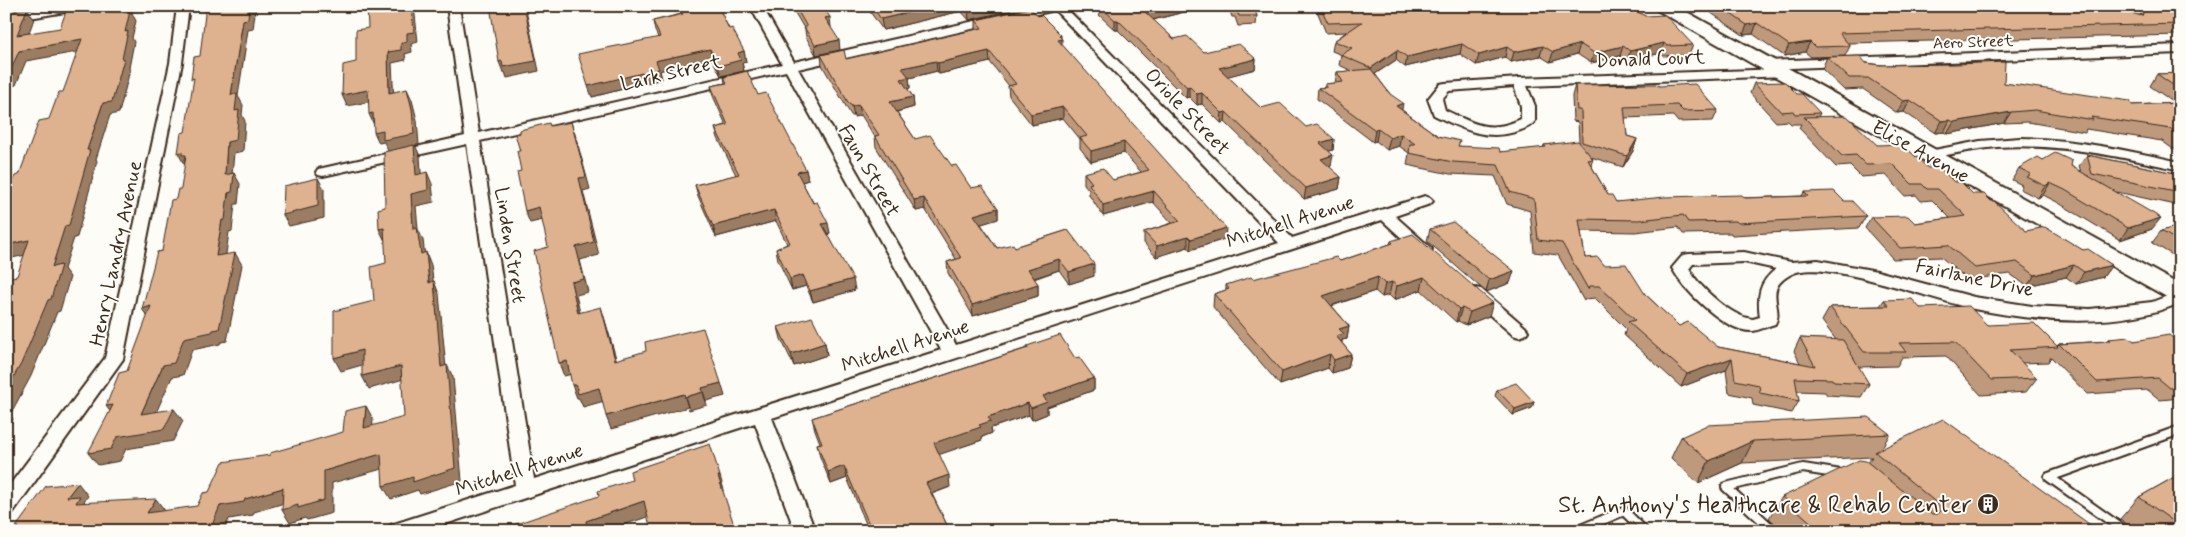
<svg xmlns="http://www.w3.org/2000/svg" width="2186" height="537" viewBox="0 0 2186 537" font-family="Mynerve,sans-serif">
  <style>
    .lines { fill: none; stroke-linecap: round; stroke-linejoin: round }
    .lane-casing { stroke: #3b2a1e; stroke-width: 12 }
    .street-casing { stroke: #3b2a1e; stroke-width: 4 }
    .secondary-casing { stroke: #3b2a1e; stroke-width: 4 }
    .lane { stroke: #fdfcf7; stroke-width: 8 }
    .street { fill: #fdfcf7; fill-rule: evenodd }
    .secondary { fill: #fdfcf7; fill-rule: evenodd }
    .wall { fill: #bf997b; stroke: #3b2a1e }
    .shaded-wall { fill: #9b7d64; stroke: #3b2a1e }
    .building { fill: #deb28f; stroke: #3b2a1e }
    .labels { text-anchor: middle; stroke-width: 4; stroke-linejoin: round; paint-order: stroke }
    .far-street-label { font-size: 16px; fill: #3b2a1e; stroke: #fdfcf7 }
    .street-label { font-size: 20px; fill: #3b2a1e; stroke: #fdfcf7 }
    .near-poi-label { font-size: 24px; fill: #3b2a1e; stroke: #fdfcf7; text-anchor: end }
  </style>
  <rect width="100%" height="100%" fill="#fdfcf7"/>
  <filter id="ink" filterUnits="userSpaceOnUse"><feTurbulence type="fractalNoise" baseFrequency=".02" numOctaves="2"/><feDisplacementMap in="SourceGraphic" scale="10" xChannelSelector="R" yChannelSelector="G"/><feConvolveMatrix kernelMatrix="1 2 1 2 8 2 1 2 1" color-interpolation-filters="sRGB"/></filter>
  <g filter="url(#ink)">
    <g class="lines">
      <g class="lane-casing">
        <path id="lane" d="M1576,531l48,-20 20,20
          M1774,531l-48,-44 77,-19 38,6
          M2125,531l-76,-54 131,-47"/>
      </g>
      <g class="street-casing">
        <path id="street" d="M54,6h29l-6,4 -71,12v-8z
          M177,6h12l-7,57 -59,296 -110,153 -7,2v-24l99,-132 65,-295z
          M447,6h12l20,127 303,-69 -32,-58h12l32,56 247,-56h23l228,232 133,-42 5,2 3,3 -3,3 -35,12 37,33 -2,4h-12l-36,-33 -610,198 43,113h-20l-40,-108 -331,108h-36l3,-6 124,-40 -48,-341 -144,32 -5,-1 -2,-3 2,-3 5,-1 142,-32zM1055,10l224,233 -323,102 -158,-276zM786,71l155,279 -407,129 -54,-338z
          M2180,45v8l-412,16 -6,-4 6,-4z
          M1783,69l7,4 -2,3 -261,10 8,20v15c-4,6 -13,9 -20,11 -31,9 -54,-4 -81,-17l-6,-16 12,-15 5,-1 74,-5zM1514,86l7,20v13c-32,15 -46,5 -76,-9l-3,-11 7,-8z
          M2020,138c55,1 107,12 160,24v8c-60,-13 -121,-27 -183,-23 -23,2 -46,7 -68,12l-5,-1 -2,-3 2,-3 56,-11z
          M1744,252l47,10 27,-2 59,11 97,26 58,9 58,3 62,-7 28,-11v12c-60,26 -142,19 -206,6 -36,-8 -150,-50 -180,-36 -34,15 -9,35 -19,51 -7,2 -15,6 -22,7 -28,2 -69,-41 -81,-63l11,-13 6,-1zM1744,262l32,7c-17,13 -19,27 -16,48l-7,2c-22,-2 -54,-32 -64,-50l4,-5z
          M1475,288l6,1 44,38 3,4 -3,4 -6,2 -6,-2 -44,-38 -2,-4 2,-4z"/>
      </g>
      <g class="secondary-casing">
        <path id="secondary" d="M1655,6h21l504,279v18l-8,-3 -515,-290z"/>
      </g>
      <use href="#lane" class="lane"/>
      <use href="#street" class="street"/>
      <use href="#secondary" class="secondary"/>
    </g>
    <path class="wall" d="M677,6h41l11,23 15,22 2,11 -4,1 2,8 -23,5 -9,-17 -50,11 -2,1 2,8 -70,18 66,-60 -3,-6 -2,-10 28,-7z
      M791,6h32h-1l18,44 -24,5 -10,-18 -1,-7z
      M868,6h154v2l-53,12 -8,-9 -78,19 -15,-21z
      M1100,6h92v4l-39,10 21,19 30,13 52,7 -1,10 -28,7 34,32 73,31 -1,11 -4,1 2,15 -2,1 12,10 -2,12 -35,10 -79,-77 -4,1 -19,-19 -5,1 -8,-8 -3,1 -68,-68h-3l-16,-15z
      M1228,6h25l4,10 -1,9 -18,1 -3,-9h-3z
      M1315,6h313l65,39 -4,10 -26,1 -2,-3 -34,8 -7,-5 -29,7 -14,-9 -27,8 -10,-6 -29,6 -6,-5 -29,8 -16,-11 -55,13 -9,-7 -21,14 27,36 36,26 20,10 42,6 43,-4 1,-3 35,-3 -1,-20 -5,-1 -1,-25 3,-11 84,1 59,24 -5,11 -35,1 -5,-6 -48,2 2,18 10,3 -4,12 -10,16 -32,-10 2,2 -2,6 17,30 8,7 186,-6 2,-4 40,9 22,15 -7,12 -127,7 -1,-2 -48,1 -5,-7 -43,5 -54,-1 4,27 19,7 41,29 34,32 39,21 82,16 -6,-12 6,-13 36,2 -14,-19 8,-14 50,-1 4,-6 36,8 67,17 70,21 2,-2 47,-3 2,-2 26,2 40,-2 6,-2v61l-20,2 -12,-10 -61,4 -36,-37 -3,5 -26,1 15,15 -11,14 -45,3 -35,-39 -44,1 -5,9 -39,1 11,17 -8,13 -34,-2 -2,-3 -28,-1 2,10 -7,12 -39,-8 -1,-7 -23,-5 -3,-23 -45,17 -57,-52 2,-6 -31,-31 -10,1 -1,2 -26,-46 -24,-3 -4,-41 -23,-7 -12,-28 -45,-2 -43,-9 2,-12 -10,-7 -12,4 -11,-9 -3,1 -56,-43 1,-11 7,-1v-3l10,-1 2,-11 15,-1 -13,-6 2,-10h1l-10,-4 2,-10 12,-9 -20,1z
      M1701,6h315l5,3 119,6 5,-8h2l-2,-1h35v29l-332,8 2,3 -5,10 -34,1 -6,-5 -21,4 -31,-22 -10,1z
      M1038,16l23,22 1,7 163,194 -35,11 -2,-3 -32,10 -12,-14v-11l28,-9 -19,-21 -50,14 -14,-21v-5l-5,-6v-11l29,7 28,-8 -17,-19 -33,9 -11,-14v-9l-17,-21 -31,7 -23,-29 -1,-10h1l-19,-24 -51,12 -2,-3 -28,7 1,10h-3l6,9 1,10 -17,5 18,27 37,27 19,22 27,20v11l-17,5 16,24 18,-1 53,-17 26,46 -25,8 -10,-14 -25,9 4,5v12l-65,20 -25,-43 -1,-11 9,-3 -31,-50 -9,2 -40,-64 -1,-10 -14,-22 -7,2 -3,-2 -29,-50 -1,-10 25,4 130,-29v-10z
      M1827,57l177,26 128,22 43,-2 -25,-17 7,-12 23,-1v75l-7,1 -11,-8 -76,-12 -1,3 -57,-10 -24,1 -57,11 -3,-2 -9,1 -31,-21 -7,1 -34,-24 -19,1 -22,-21z
      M724,77l34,18 48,75 2,10 -6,2 28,51 -2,1 27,56 -42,12 -7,-16 -14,4 -14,-30 -2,-11 11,-5 -11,-23 -60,16 -18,-41 -3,-11 41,-10 -18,-37 -3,-10 11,-3 -13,-29 -2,-10 14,-3z
      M1754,83l43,11 23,19 -2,4 59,28 51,23 26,14 19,12 53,37 57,19 29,15 -9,12 -27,7 -10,-7 -39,9 -17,-12 -42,6 -27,-23 -48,2 -28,-31 6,-11 44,6 35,-5 -18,-18 -11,1 -5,-6 -11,1 -19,-21 -25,2 -11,-11 -14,1 -37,-39 2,-4h-10l-3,-3 -12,1 -26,-29z
      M2087,155l93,19v32l-63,-14 35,37 -32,11 -63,-38 -14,-7 -5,3 -18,-9 2,-4 -10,-5 7,-12 24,-8 28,6 10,6 -2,-6z
      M2180,226v30l-4,1 -24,-14 9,-12z
      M1430,229l80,54 -24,9 -59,-51z
      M1391,241l98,75 -23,9 -8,-4 -2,1 -35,-32 -27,10 -5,-5 -7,2 -7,-6 -43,15 17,20 -2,13 -5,1v3l9,11 -3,14 -16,5 -4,-5 -48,17 -67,-78 1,-13 12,-4v-5l114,-24 50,-17z
      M778,327l47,16 2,12 -33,11 -13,-27z
      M1027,346l48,12 19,20v12l-47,17v7l-15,6 -3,-5 -38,13 1,5 -10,4v3l-43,14 11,33 -18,7 18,37h-81l-22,-53 -16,6 -11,-27 -3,-13 3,-1 -5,-13 -3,-12 215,-70z
      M1497,390l37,12 -2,6 -19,7 -18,-19z
      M1890,434l-9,15 218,82h-316l-14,-13 13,-21 86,-35 4,-5 -130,6 -44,20 -27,-25 10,-21z
      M2180,474v57h-44l-16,-12 19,-22z"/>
    <path class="shaded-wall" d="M6,6h32l-11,3 7,10 -10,27 -7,-11 -11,-23z
      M124,6h10l-2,7 4,8 -4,17 2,4 -5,26 1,2 -11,43 -9,2 -14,44 1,2 -20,76 -3,1 -10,31 6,8 -10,34 -3,1 -26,64 -21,39 3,4 -7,13v-42l46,-123 35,-117 16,-47 19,-44 3,-27 -2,-20z
      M249,6h7l-3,23 -5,1 -10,66 5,9 -1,10 3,6 -2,30 -9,2 -3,33 -6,-11 2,-33 8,-31 -4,-16 12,-75z
      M411,6h3l4,36 -7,2 1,8 -7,2 1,6 -14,3 2,40 -5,-10 -1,-41 13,-9 6,-10z
      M524,6h1l14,65 -32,7 -2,-6h-2l-4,-10z
      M937,6h24v5l-78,19 -2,-11z
      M985,6h37v2l-53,12 -1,-10z
      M1167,6h25v4l-48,12 1,-10z
      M830,17l1,10 -4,1 -2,-10z
      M1115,20h3v10h-3z
      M1757,23l-4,11 -10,1 4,-10z
      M1061,35v5l1,-1v10l-4,-9 1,-4z
      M82,39l6,11 -62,11 -10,24 -10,2v-13l13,-23z
      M839,40l1,10 -24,5 -1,-10z
      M1810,42l-5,10 -21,4 5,-11z
      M1664,43l-3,10 -34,8 3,-10z
      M1462,44l-2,10 -55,13 2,-10z
      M1580,44l-3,10 -27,8 3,-10z
      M1543,46l-3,10 -29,6 3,-10z
      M1623,46l-3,10 -29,7 3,-10z
      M1507,47l-2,10 -29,8 3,-10z
      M710,49l2,10 -50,11 -2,1 2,8 -70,18 -4,-11 71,-26z
      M1397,50l-1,10 -27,18 2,-10z
      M744,51l2,11 -4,1 2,8 -23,5 -3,-10 20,-13z
      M989,51l1,11 -51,12 -1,-11z
      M1256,59l-1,10 -37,10 1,-11z
      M936,61l1,10 -28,7 1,10 -8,2 -1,-11 1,-11z
      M1189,86v11l-3,1 1,-11z
      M407,89l5,11 5,20 2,25h-4l5,11 2,31 -34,-36 -4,-9 -5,1 -5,-11z
      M368,90l5,11 -26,5 -5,-11z
      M1202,93v11l-5,1v-11z
      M913,97l1,10 -22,6 -2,-11z
      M1910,100l-6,12 -7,1 6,-12z
      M1403,103l-2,12 -5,-9z
      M859,105l2,10 -7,2 -2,-11z
      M1063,107v11l-31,7 -1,-11z
      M1226,112l-1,10 -4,1 1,-10z
      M2011,112l-7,11 -57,11 7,-12z
      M373,113l1,12 -5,-11z
      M1950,120l-6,12 -9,1 7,-12z
      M571,122l4,12 15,55 -7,2 16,64 -19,5 8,32 -12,3 7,31 -5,-13 -7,-31 5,-35 3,-69z
      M1378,129l-2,12 -3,1 2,-12z
      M1401,134l-2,12 -12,4 3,-12z
      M1334,139l-1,11 -15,4 2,-11z
      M1637,139l-4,12 -10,16 4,-11z
      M1124,142v11l-33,9v-11z
      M182,152l4,3 -2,9 -6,-11z
      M1333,155l-2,11 -12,4 2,-11z
      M806,170l2,10 -9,3 -2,-11z
      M427,172l5,12 2,18 -18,4 2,23 5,11 3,26 -5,-12 -8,-25 -2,-35z
      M234,173l6,11 -2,20h-3l-3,27 -3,1 -5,36 -8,-12 6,-36z
      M1341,177l-2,12 -35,10 2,-11z
      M318,178l6,11v29l-35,8 -6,-11z
      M2050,183l-7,12 -5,3 7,-12z
      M1154,191l-1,11 -50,14v-11z
      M924,198l1,11 -9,2 -2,-11z
      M539,207l4,13 -13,3 -5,-12z
      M998,208v11l-23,7 -1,-11z
      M774,210l2,11 -60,16 -3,-11z
      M2161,218l-9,11 -32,11 8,-12z
      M828,223l2,10 -6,2 -2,-11z
      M384,228l1,13 -6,-12z
      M1226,228l-1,11 -35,11 1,-11z
      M1188,236v11l-32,10 1,-11z
      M29,240l9,12 -30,7 -2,-3v-11z
      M426,252l5,13 4,29 -1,-13 5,13 8,85 -6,-12 -12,-84z
      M2180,252v4l-4,1z
      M235,253l7,12 -15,76 -6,1 -1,2 -28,6 -9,25 -11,2 -22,49 -9,-12 22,-49 21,-27z
      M1059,259v11l-31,10v-11z
      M1094,264v12l-25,8v-12z
      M2074,265l-8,12 -39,9 8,-11z
      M2112,265l-9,12 -27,7 8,-12z
      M1514,271l-4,12 -24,9 3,-12z
      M803,275l3,11 -14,4 -2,-11z
      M1378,277l-3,14 -54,18 2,-13z
      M1424,277l-3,13 -27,10 3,-14z
      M853,279l2,11 -42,12 -3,-11z
      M1392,282l-3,13 -7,2 3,-13z
      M1038,284v12l-65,20 -1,-11z
      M1493,303l-4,13 -23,9 4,-13z
      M151,306l-1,14 -8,-11z
      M601,307l4,13 15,52 -5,-12z
      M1462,308l-4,13 -2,1 3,-13z
      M1349,326l-2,13 -5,1 -1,8 -5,-12 3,-7z
      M825,343l2,12 -33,11 -3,-12z
      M362,350l7,13 -28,8 -7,-13z
      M1330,354l-2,14 -48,17 2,-13z
      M1351,354l-3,14 -16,5 2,-13z
      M1732,358l-6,12 -45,17 6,-13z
      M567,361l5,13 -8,2 -5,-13z
      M447,365l6,12 9,104 -42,13 -2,-4 -27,9 -8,-13z
      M401,366l6,12 -38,11 -7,-13z
      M1094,378v12l-47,17v7l-15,6 -1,-12 12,-12z
      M721,383l4,13 -19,5 -4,-13z
      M572,385h4l23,3 5,13 -21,6 -4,-9h-2z
      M703,392l4,13 -18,5 -4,-13z
      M684,394l4,13 -77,22 -5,-13z
      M1534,402l-2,6 -19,7 2,-6z
      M1028,403l1,12 -38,13 1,5 -10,4v3l-47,16 -1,-13 45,-18 9,-8z
      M113,405l2,13 -9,-12z
      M366,406l7,13 -1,22 -8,-13z
      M174,409l9,12 -10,20 -47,8 -6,12 -22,4 -10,-12 29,-16z
      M1753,441l-11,22 -44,20 11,-22z
      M381,454l8,13 -57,16v30l-25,7 -2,-2 -15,5 -8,-13 42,-39z
      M844,466l3,12 -16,6 -3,-12z
      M949,475l1,12 -22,8 -2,-12z
      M718,476h2l4,14 -2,1z
      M78,483l10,13 -4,5 7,8 -4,6 -20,-18z
      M283,488l8,13 -37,11 -1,3 -24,4 -5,12h-19l15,-25z
      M156,499l10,13 -19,1z
      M644,501l6,15 -44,15h-18l-2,-10z"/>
    <path class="building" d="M68,6h56l-1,6 7,-1 -5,21 3,-1 -6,28h2l-12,43 -9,1 -16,47h3l-21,75 -4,1 -13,41 9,-2 -10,34 -3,1 -27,64 -15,26v-112l11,-2 12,-36 -23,5v-50l9,-19 4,-1 20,-54 10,-2 10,-27h4l19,-53 -63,12 -10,23h-3v-62l21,-3 -10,26 43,-7z
      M206,6h43l-1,13 -5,1 -12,75 6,-1 -2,17 4,-1 -3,30 -9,2 -2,33 9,-2 -2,19 -4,1 -3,27h-3l-6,36 19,-3 -16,76 -6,1 -1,2 -28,6 -10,25 -11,2 -22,49 33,-5 -10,20 -47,8 -6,12 -23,4 25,-48 -7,1 13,-33 8,-2 24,-65 -9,3 15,-57 5,-1 9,-51 5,-1 2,-10h3l5,-34h-4v-3l-4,1 3,-20 4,-1 9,-54 -3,1 3,-22 6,-1z
      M367,6h44l3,26 -7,1v9l-6,1v7l-13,2 1,41 18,-4 5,20 2,25 -31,6v-10l-9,2 -1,-19 -4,1 -1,-24 -26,5 1,-30 13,-3v-32l12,-2z
      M490,6h34l12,55 -33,6 -1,-6 -3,1z
      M679,6h39l11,23 3,-1 12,23 -6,2 3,7 -23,6 -8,-17 -51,11 -3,1 3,8 -71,17 -10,-32 82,-17 -7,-16 30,-7z
      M795,6h27l8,11 -5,1 14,22 -24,5 -11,-18h3z
      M872,6h65l-56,13z
      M965,6h20l-17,4z
      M1100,6h67l-22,6 29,27 13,-3 17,16 35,-8 17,15 -37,9 42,40 19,-5 26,24 11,-3 17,15 -14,4 13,12 -12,4 20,18 -35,11 -80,-76 -4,1 -20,-20 -5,1 -8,-8 -2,1 -69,-67h-3z
      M1232,6h21l4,10h-18l-3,-8h-3z
      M1320,6h308l17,10 20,-1 28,30 -26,1 -3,-3 -34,8 -7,-5 -29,7 -14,-9 -27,8 -10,-6 -29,6 -7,-5 -28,8 -17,-11 -55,13 -10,-7 -26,18 -30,-13 11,-7 -18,-7 28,-19 -34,1z
      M1719,6h297l5,3 88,-2 33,9 3,-9h35v17l-341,9 11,13 -35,1 -5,-5 -21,3 -32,-22 -10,2z
      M1030,8l8,8 3,-1 20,20 -2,1 3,3 -4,1 168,188 -35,11 -3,-3 -31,10 -13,-14 36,-11 -26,-30 -51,14 -14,-21 3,-1 -8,-10 19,-5 10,12 36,-10 -25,-28 -33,9 -11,-13 7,-2 -24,-29 -32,7 -23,-28 8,-2 -27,-33 -51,12 -2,-2 -34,7 7,9 -8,2 12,18 -23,5 25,37 15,-4 22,31 4,-1 15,23 11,-2 16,22 -24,7 23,33 16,-4 2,3 53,-17 26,34 -25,8 -10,-13 -31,10 10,15 -66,21 -25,-43 14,-4 -37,-60 -10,2 -39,-64 4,-1 -20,-30 -7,1 -3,-2 -28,-49 23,-5 2,9 136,-31 -6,-8z
      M1860,56l6,7 14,2 75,-1 50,-2 -1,21 126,18 2,4 48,-2v33l-9,-7 -80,-12 2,3 -58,-10 -24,2 -57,10 -4,-2 -8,1 -32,-21 -7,1 -35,-23h-19l-22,-21z
      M1371,69l19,25 13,9 -7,3 42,30 22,5 -2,5 41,2 1,4 46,-5 -2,-2 34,-4 15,18 -5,1 20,35h4l4,7 48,-5 78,-2 3,3 63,-2 -4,-4 30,-1 10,10h8l14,15 -128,7 -2,-2 -48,1 -5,-7 -44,5 -60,-1 6,39 13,-1 6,8 22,-1 19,30 34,32 9,-4 30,25 97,19 -15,-28 43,2 26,44 -35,-2 -2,-3 -37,-1 4,23 -39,-8 -1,-8 -24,-5 -3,-22 -45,16 -59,-52 7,-2 -36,-34h-10l-1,3 -26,-46 -24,-3 -4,-41 -24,-7 -12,-27 -45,-3 -44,-9 1,-9h5l-14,-10 -11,4 -12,-9 -3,1 -57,-42 9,-1 -2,-3 18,-2 -6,-10z
      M747,71l11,24 8,-2 40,77 -9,2 16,31 4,-1 11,21 -6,1 31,55 -43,12 -7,-16 -13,4 -14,-30 14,-6 -16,-33 -61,16 -18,-41 44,-11 -24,-46 13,-3 -17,-39 16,-3 -3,-6z
      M2180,73v17l-23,-16z
      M1785,82l12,12h5l18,19 -25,1 -2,-3 -12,1 -27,-29z
      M1656,84l3,2 36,-2 23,26 -35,1 -6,-6 -53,2 3,29 10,3 -10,17 -45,-14 -1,-32h-4l-2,-25z
      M1847,116l30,29 25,-1 26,24 11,-1 15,15h7l12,12h11l7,7h3l32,30 19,-4 38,23 5,-1 24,16 -28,7 -10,-7 -39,10 -18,-13 -42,6 -27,-23 -48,3 -29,-31 37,-1 7,7 51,-7 -28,-27h-11l-5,-5h-10l-20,-20 -26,1 -10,-10 -14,1 -38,-39z
      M571,122l15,55 -7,1 15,64 -18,5 8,32 -13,3 7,31 23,-6 14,53 31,-9 -1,-9 58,-14 18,55 -19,5 1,4 -18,5 -1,-3 -78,22 -7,-28 -21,6 -2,-9h-4l-5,-24 -8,2 -25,-112 14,-4 -9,-40 -14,4 -8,-39 4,-1 -4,-20h3l-5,-17 5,-1v-3l29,-7 1,3z
      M414,145l2,30 11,-3 1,18 -17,4 2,35 4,-1 4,26 5,-2 3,31 5,-2 7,86 6,-2 8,103 -42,14v-5l-30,9 -2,-32 -57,17v29l-26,8v-3l-16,5 1,-22 -38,11 -1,3 -24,4 -10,24 -5,1h-188l2,-4h-3l30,-41 32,-3 -11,14 13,-1 -4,7 80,-4 -9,14 50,-7 6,-13 6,-1 14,-30 47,-7v-2l73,-21 2,-21 21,-5 -2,22 40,-11 -3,-51 -39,10v-26l-28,8v-47l40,-10 -3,-34 15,-4 -2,-35 -5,1 -1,-20 7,-2 -1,-55z
      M2055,153l17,8 -1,5 90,52 -33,10 -63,-38 -15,-7 -5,3 -18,-9 4,-3 -12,-6 19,-11 5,3z
      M2087,155l93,19v18l-88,-18z
      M318,178v28l-35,9 1,-29z
      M1453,222l61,49 -25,9 -59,-51z
      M2180,226v16l-19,-11z
      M1413,234l80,69 -23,9 -8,-4 -3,1 -35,-32 -27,9 -5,-4 -7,2 -7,-7 -55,19 26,30 -10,3 5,5 -8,2 15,18 -17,6 -4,-6 -48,18 -68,-78 15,-5 -3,-4 25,-8 2,2 83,-22 4,4 53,-18 -2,-2z
      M1912,299l8,9 49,-2 18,19 47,-2 24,24 -48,3 27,28 -46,2 -36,-38 -56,1 7,9h-42l-34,-45 59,-1 -5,-6z
      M812,317l13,26 -34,11 -13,-27z
      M1060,335l15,23 4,-1 15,21 -51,18 4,6 -16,6 -3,-5 -40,14 3,4 -12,4 2,2 -47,16 15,32 -23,8 24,48h-78l-28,-65 -16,6 -11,-28 5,-1 -10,-25 216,-70 -1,-2z
      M2169,335l5,4 6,-2v50l-10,1 -12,-10 -61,4 -38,-38 51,-3 -2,-2 21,-2 5,4z
      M1516,383l18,19 -19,7 -18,-19z
      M1868,417l22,17 -137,7 -44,20 -28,-24 26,-12z
      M1943,419l156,112h-278l-39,-34 77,-37 7,1 66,53h6l4,-4 -3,-5 -64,-53z
      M710,444l10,32h-2l18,55h-85l-7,-30 -58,20 2,10h-93l104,-35 -1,-5 34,-11 -2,-9z
      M2180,474v52l-41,-29z
      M1632,522l9,9h-28z"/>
  </g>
  <defs>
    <g id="building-disc" transform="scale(1.125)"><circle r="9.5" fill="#3b2a1e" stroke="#fdfcf7"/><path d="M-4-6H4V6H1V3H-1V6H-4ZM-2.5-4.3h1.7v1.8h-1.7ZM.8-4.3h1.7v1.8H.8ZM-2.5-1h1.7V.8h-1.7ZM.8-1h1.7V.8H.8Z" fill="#fff"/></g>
  </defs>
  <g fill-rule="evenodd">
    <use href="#building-disc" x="1988" y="504"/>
  </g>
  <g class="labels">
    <g class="far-street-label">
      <text transform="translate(1973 41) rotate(-2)" y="6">Aero Street</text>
    </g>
    <g class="street-label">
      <text transform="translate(1650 58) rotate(-2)" y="7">Donald Court</text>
      <text transform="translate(671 72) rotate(-13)" y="7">Lark Street</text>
      <text transform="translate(1188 111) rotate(46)" y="7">Oriole Street</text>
      <text transform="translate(1921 151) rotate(29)" y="7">Elise Avenue</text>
      <text transform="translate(870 170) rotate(60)" y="7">Faun Street</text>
      <text transform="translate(1290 221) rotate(-18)" y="7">Mitchell Avenue</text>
      <text transform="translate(511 245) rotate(81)" y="7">Linden Street</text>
      <text transform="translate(115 253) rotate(-78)" y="7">Henry Landry Avenue</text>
      <text transform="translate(1975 277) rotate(12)" y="7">Fairlane Drive</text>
      <text transform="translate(905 345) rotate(-18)" y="7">Mitchell Avenue</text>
      <text transform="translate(519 469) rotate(-18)" y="7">Mitchell Avenue</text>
    </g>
    <g class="near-poi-label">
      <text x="1972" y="512">St. Anthony's Healthcare &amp; Rehab Center</text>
    </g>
  </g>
  <rect width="2186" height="537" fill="none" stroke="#fdfcf7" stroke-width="25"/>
  <rect x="12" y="12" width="2161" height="512" fill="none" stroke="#3b2a1e" stroke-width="2" filter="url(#ink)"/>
</svg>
